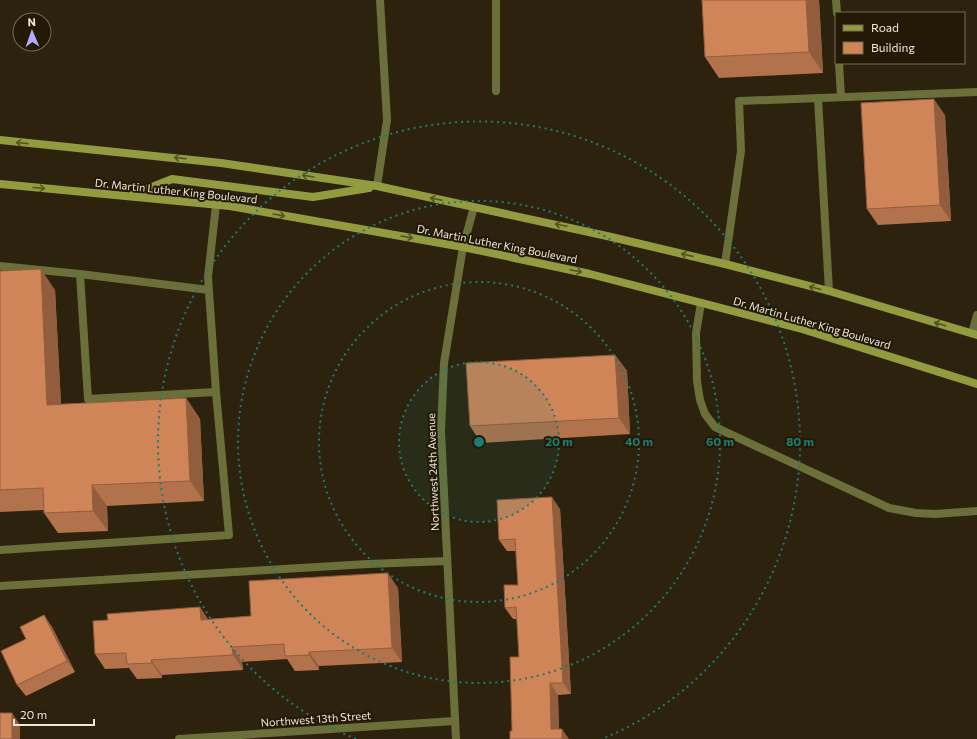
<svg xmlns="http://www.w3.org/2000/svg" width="977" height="739" viewBox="0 0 977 739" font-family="Commissioner,sans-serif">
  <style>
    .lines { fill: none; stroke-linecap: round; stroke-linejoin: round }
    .service { stroke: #6b703a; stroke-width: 8 }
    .minor { stroke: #6b703a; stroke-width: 8 }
    .secondary { stroke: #939b40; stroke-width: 8 }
    .wall { fill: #b2724b }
    .shaded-wall { fill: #915d3d }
    .building { fill: #cf8557; stroke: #915d3d }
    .oneway { stroke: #555420 }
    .ring { fill: none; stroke: #1a7c73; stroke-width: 2; stroke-dasharray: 2 4 }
    .labels { text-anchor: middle; stroke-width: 4; stroke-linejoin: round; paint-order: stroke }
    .street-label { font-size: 11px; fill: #ede7da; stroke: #231905 }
    .centre { fill: #1a7c73; stroke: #231905; stroke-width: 2 }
    .ring-label { font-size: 12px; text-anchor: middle; font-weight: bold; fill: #1a7c73; stroke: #231905; stroke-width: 4; stroke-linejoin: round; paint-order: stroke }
  </style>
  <rect width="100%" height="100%" fill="#2d220e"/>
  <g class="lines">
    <path class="service" d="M496,0v91
      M836,0l1,13
      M839,63l2,34
      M818,98l11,193
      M725,264l16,-113 -2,-50 238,-9
      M0,266l80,8
      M209,290l-129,-16 8,125 128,-7 -8,-115 8,-72
      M701,303l-5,30 1,48 3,19 5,14 10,13 174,81 27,5 19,1 42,-3
      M0,550l229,-15 -13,-143
      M0,586l368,-22 79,-3"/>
    <path class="minor" d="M377,186l10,-66 -7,-120
      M972,333l5,-18
      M179,739l275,-18
      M456,739l-15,-308 3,-68 19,-116 11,-40"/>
    <path class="secondary" d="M0,140l221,23 156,23 230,50 118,28 104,27 148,44
      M0,184l230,22 233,41 127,27 212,55 175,55
      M132,195l40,-16 141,18 56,-9"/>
  </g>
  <path class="wall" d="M702,0h117l4,73 -104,5 -14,-21z
    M945,115l6,106 -73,4 -11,-16z
    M0,271l55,19 6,114 125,-6 14,21 4,82 -97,5 1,25 -50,2 -14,-20v-3l-44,2z
    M615,355l12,16 3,63 -149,9 -11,-17z
    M560,509l11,185 -13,1 1,34 -47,2 7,-74 -2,-38h-4l-8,-11 13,-23 -2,-34h-9l-8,-11z
    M398,588l4,74 -83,4v4l-24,1 -8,-12 -45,3 1,8 -81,5v3l-25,1 -8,-11 -24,1 -10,-15 114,-35 42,-3z
    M44,615l8,12 23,45 -49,24 -9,-11z"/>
  <path class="shaded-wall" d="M806,0h13l4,73 -14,-21z
    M934,99l11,16 6,106 -11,-16z
    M41,269l14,21 7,135 -15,-20z
    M615,355l12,16 3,63 -11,-16z
    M186,398l14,21 4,82 -14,-20z
    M92,485l15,21 1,25 -15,-20z
    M552,497l8,12 11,185 -8,-11z
    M388,573l10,15 4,74 -10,-14z
    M200,607l10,15 -9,-2z
    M44,615l8,12 23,45 -8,-11z
    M232,647l10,15 1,8 -10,-15z
    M309,652l10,14v4l-10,-15z
    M151,660l11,15v3l-10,-15z
    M550,683l8,12 1,44 -8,-10z
    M12,713l8,12v14h-8z
    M562,729l7,10h-7z"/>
  <path class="building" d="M702,0h104l3,52 -104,5z
    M934,99l6,106 -73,4 -6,-106z
    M41,269l6,136 139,-7 4,83 -98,4 1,26 -49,2 -1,-25 -43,2v-219z
    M615,355l4,63 -149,8 -4,-63z
    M552,497l11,186h-13l1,46h11v10h-52v-8h2l-2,-74h9l-3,-50 -11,1 -1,-23h14l-3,-46 -16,1 -2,-40z
    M388,573l4,75 -83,4v3l-24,1 -1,-12 -52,3 1,8 -82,5 1,3 -25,1 -1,-11 -31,1 -2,-33 15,-1 -1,-6 93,-7 1,13 50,-4 -2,-35z
    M44,615l23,46 -50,24 -16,-34 25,-12 -6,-12z
    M0,713h12v26h-12z"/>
  <defs><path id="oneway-shaft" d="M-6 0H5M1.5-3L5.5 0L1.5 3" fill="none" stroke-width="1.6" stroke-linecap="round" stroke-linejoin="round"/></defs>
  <g class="oneway">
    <use href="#oneway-shaft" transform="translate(22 143) rotate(-174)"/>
    <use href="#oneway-shaft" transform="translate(180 158) rotate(-174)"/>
    <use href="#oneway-shaft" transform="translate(308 176) rotate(-171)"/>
    <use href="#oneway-shaft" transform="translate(39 188) rotate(5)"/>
    <use href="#oneway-shaft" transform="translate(436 199) rotate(-168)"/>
    <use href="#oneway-shaft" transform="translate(279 215) rotate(10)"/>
    <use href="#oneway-shaft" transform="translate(561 225) rotate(-168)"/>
    <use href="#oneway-shaft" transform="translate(407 237) rotate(10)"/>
    <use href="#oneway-shaft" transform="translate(687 255) rotate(-167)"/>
    <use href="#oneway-shaft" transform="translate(576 271) rotate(12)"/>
    <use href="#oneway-shaft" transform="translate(815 288) rotate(-165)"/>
    <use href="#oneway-shaft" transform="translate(940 324) rotate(-164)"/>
  </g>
  <circle cx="479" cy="442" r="80" fill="#1a7c73" fill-opacity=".12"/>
  <g class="ring">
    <circle cx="479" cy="442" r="80"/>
    <circle cx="479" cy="442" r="160"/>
    <circle cx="479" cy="442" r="241"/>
    <path d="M356 739A321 321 0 1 1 602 739"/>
  </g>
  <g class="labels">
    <g class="street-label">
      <text transform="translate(176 191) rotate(6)" y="4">Dr. Martin Luther King Boulevard</text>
      <text transform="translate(497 244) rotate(11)" y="4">Dr. Martin Luther King Boulevard</text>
      <text transform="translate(812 323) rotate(16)" y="4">Dr. Martin Luther King Boulevard</text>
      <text transform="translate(433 472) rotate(-92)" y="4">Northwest 24th Avenue</text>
      <text transform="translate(316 719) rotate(-4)" y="4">Northwest 13th Street</text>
    </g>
  </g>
  <circle cx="479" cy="442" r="6" class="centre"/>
  <g class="ring-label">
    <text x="559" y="446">20 m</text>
    <text x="639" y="446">40 m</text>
    <text x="720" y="446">60 m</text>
    <text x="800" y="446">80 m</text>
  </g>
  <rect x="835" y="12" width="130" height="52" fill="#231905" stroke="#746b5a"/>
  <rect x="843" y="25" width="20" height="6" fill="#939b40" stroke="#746b5a"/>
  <text x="871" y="32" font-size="12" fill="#ede7da">Road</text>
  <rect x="843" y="42" width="20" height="12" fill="#cf8557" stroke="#746b5a"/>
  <text x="871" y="52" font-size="12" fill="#ede7da">Building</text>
  <g transform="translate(32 32) rotate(358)"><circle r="19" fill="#231905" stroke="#746b5a"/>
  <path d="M0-3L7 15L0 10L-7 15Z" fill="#b4acf9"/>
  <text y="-6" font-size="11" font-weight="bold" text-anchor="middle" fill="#ede7da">N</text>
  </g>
  <path d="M14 719v6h80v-6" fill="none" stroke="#ede7da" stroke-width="2"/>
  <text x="20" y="719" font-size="12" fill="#ede7da" stroke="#231905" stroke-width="3" paint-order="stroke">20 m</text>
</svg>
